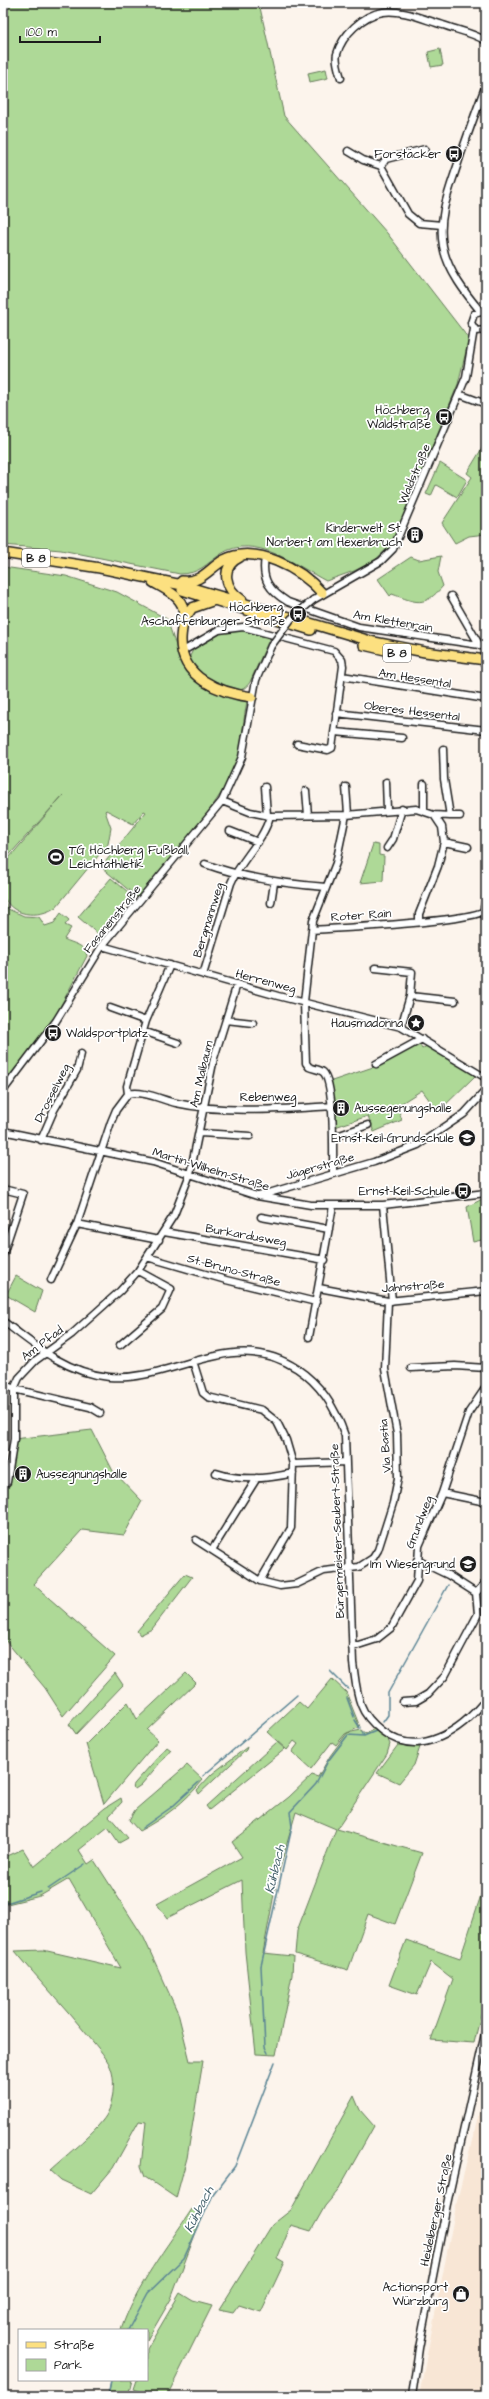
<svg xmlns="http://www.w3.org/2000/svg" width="489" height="2399" viewBox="0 0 489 2399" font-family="'Architects Daughter',sans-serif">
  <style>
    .built { fill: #f8e6d5 }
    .green { fill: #aed997; stroke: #657a5a }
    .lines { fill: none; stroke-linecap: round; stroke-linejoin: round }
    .stream { stroke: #5a8494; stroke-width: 1.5 }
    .minor-casing { stroke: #1c1c1c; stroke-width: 9 }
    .primary-casing { stroke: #1c1c1c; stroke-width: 12 }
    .minor { stroke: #fff; stroke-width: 6 }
    .primary { stroke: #fce080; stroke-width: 9 }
    .minor-bridge-casing { stroke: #1c1c1c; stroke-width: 9; stroke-linecap: butt }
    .minor-bridge { stroke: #fff; stroke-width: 6 }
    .labels { text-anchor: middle; stroke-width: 3.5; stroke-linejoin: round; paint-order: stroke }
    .shield { fill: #fff; stroke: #606060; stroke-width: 1 }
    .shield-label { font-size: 11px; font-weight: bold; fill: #1c1c1c }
    .poi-label { font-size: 12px; fill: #1c1c1c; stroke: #fff; text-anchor: end }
    .street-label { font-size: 12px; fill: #1c1c1c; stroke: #fff }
    .water-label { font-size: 13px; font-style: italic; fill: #45626c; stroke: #fff }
  </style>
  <rect width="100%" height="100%" fill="#fcf4ec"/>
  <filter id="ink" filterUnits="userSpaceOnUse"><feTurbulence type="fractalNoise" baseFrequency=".025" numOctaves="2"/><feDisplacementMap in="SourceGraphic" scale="8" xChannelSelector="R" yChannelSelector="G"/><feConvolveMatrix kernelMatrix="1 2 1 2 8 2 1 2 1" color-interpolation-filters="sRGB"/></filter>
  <g filter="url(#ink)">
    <path class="built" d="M486,2084v312h-67l38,-195z"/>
    <path class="green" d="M3,3h256l25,113 103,117 82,106 -11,45 -66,160 -18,17 -20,10 -28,10c-29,-15 -72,-49 -105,-27 -15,10 -22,20 -41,20l-119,-24 -58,-5z
      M440,49l3,16 -12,2 -3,-15z
      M326,69l2,9 -18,4 -2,-9z
      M484,445l2,1v88l-17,2 -14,7 -13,-20 30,-46 -5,-4z
      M440,463l27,17 -10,17 -21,-12 -5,11 -5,-2z
      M441,556l-3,16 5,14c-19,22 -26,17 -51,8l-2,2 -12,-17 33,-22 8,3z
      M3,567l63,9 51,16 50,27c18,54 20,71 80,82 -4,18 -4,37 -8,55 -11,42 -73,106 -102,141l-36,-30 45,-55 -2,-1 -11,13 -27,-14 -1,1 6,17 -3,16 -52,63c-17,12 -46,10 -53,-13 -2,-9 0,-20 0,-29l60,-70 -60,67z
      M232,627l39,8 -21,47c-16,25 -51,-9 -61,-24l7,-14z
      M373,844l6,1v10l5,1 -1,25 -23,2z
      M111,878l22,18 -33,40 -22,-19z
      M3,896l5,13 16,7 15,1 6,9 9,-3 7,-10 8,7 -4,5 6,3 -7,11c9,5 21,5 23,17l-36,68 -5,2 -5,10 -38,48z
      M419,1044l3,5 6,-4 48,30 -38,37 -16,-22 -25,16 5,14 -28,12 -6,-16 -33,11 -6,-45 47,-16z
      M486,1197v42l-13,3 -6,-35z
      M16,1276l26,15 -7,21 -29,-17z
      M92,1430l21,41 29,30 -18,34 -42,-5 -49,54 82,72 -52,60 -18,-28 -39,-47 -3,10v-170l4,1 7,-43z
      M185,1574l7,3 -40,52 -12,6 -3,-4z
      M115,1673l8,12 -47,49 -7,-10z
      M186,1673l10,10 -49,47 11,10 -54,64 -18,-60 42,-42 9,17z
      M332,1679l14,13 14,35 -15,7 -9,11 -4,-3 -21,27 -19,-17 6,-8 -4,-3 -7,9 -20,-18 32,-30 8,7z
      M374,1729l13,9 3,6 -3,10 -50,75 85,24 -27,71 -27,-10 -20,56 -53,-16 2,-23 39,-102 -40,-17 -19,66 -14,75 30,3 -1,19 -16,80 -20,-1 -11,-102 -3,-72 -75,38 -10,-14 85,-47 -10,-15 57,-45 23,-22 6,2 12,-21 17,-23 14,-3 5,4z
      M277,1742l8,7 -76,61 -3,-4z
      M398,1745l22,2 -6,18 -15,18 -22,-10z
      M167,1747l4,3 -30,35 -6,4 -3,-2 3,-4z
      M247,1747l-1,3 -47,44 -2,-4 15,-16z
      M187,1765l16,15c-18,22 -39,38 -64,51l-10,-11 6,-10z
      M121,1798l1,4 -13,14 19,22 -9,5 -11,-16 -29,23 9,14 6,-4 50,78 34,75 12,48h13l-16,97 -11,40 -31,-21 -4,-11 5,-44 -7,-1 -26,47 -22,26 -30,-14 -11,-10c14,-13 51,-42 58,-58 5,-10 7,-29 4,-40 -3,-13 -15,-25 -23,-35 -24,-30 -50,-57 -74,-86l28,-1 78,18 -52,-89 -29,17 -37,9v-47l20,-9 11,18 71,-59z
      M486,1880v114l-12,49 -43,-3 22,-61 -22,-17 -14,33 -28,-10 17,-45 54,19z
      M354,2096l6,14 14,16 -37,66 -12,14 -14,25 -20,-6 -14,34 7,4 -23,49 -22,-7 -6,8 -14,-3 53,-85 19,-15z
      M192,2209l10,7 -31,83 -24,41v-10h-26c14,-43 46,-83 71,-121z
      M180,2293l13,8 19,5 -45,90h-16l-18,-7 3,-9h11v-31z
      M111,2380h21l-4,16h-20z"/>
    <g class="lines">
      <path class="stream" d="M330,1671l18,18
        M347,1698l7,19
        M355,1720l5,8
        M383,1722l5,-7v-22l60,-108
        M362,1732l2,4
        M203,1776l94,-81
        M142,1828l31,-22 26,-24
        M48,1889l37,-25
        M3,1904l38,-12
        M268,2053l-3,-6 -4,-81 31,-139 -2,-15 26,-28 12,-23 20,-26 16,1 12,-5
        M128,2330l20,-37 36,-35 29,-63 22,-29 40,-104
        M108,2396l3,-16"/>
      <g class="minor-casing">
        <path id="minor" d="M341,78c-2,-7 -6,-18 -4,-24 5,-19 26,-39 46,-42 19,-3 42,8 60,13 14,5 31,8 43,16
          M425,149l-39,10 -5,7 27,48 11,9 23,2
          M348,151l15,9 18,6
          M481,312c-15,-18 -34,-42 -38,-66 -6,-32 9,-62 18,-92 8,-23 16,-46 25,-69
          M486,313l-5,-1 -7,2 -3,9 5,8 10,-1
          M459,394l27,10
          M265,558c-4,22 5,33 23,44l71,25 127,19
          M451,596l29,50
          M313,600l68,-39 12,-12 66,-155 7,-17 8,-48
          M183,651l36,-21 24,-3 91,24 8,9 1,6 -11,82 -4,2 -31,-6
          M342,676l144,23
          M336,713l150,17
          M335,732l67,6
          M386,782l1,28
          M265,787l2,28
          M346,787l2,27
          M306,791l2,24
          M222,801l28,11 20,4 76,-1 70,-6 18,6 8,12 2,15 -6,24 -19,48v8
          M424,810v-26
          M434,815l16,1 -6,-37 -1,-30
          M450,816h10
          M230,831l28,11
          M444,842l24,5
          M387,848l6,-9 9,-30
          M205,864c39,14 80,20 121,23
          M486,898l-3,15 3,4
          M271,903l3,-20
          M312,930c27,-2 160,-8 174,-20
          M102,946l176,50 123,31 85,51
          M375,968l37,4 -2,24 -9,31
          M203,975l28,-92c10,-24 32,-41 39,-67
          M410,996l45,5
          M110,1008l36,13
          M226,1020l27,3
          M143,1031l35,12
          M376,1064l46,-25
          M3,1091l53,-70 46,-75 120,-145 20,-44 14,-77 15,-34
          M128,1094l-1,-8 19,-65 24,-56
          M3,1131l150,31 104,34 54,9h72l103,-12
          M200,1133l50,3
          M334,1137l34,-12
          M41,1140l13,-30 23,-40 4,-16
          M333,1173c0,-17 2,-90 -10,-101 -4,-3 -10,-3 -14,-5l-3,-4 -2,-61 9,-81 23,-58 10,-48
          M3,1189l20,5 -20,60
          M259,1196l115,-34 44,-17 46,-31 22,-24
          M383,1205l9,96
          M261,1217l68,12
          M77,1224l82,16
          M164,1232l161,28
          M147,1257l79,23 90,22
          M51,1280l26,-56 34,-102 5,-12 12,-16c15,-4 34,6 48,9 50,11 105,6 156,3
          M319,1288l69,13 98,-10
          M3,1321c32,25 64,52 106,56 37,3 71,-14 107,-21 63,-15 110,22 129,80l8,227c2,14 3,29 8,42 4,11 12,19 21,26 37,29 80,-1 104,-32
          M309,1337l24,-131
          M120,1345l42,-36 9,-20 -33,-18
          M193,1361l10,32 5,4 54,13 15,12 9,18 7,24 -2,64 -31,53
          M411,1368l44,-2 31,2
          M3,1384l11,5 76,18 10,6
          M293,1464l53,-2
          M216,1473c24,8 52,6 77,0
          M7,1482l7,-43v-50l5,-11 17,-18 36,-26 48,-43 18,-20 36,-56 16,-41 24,-116 23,-74
          M442,1493l44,9
          M196,1540l64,41 20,5 17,-2 27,-13 35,-4 14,-9 5,-8 15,-47 5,-25 -1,-44 -12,-65 3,-68
          M212,1550l45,-72
          M417,1560l31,15 28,18
          M476,1593l10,-11
          M352,1647l25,-8 14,-11 26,-47 2,-35 23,-53 27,-81 17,-25
          M403,1702l13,-1 12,-7 17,-18 33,-62 -2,-21
          M412,2396l7,-48 28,-144 39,-175"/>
      </g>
      <g class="primary-casing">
        <path id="primary" d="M3,553l97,15 82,17 192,57 51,10 61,8
          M240,557c-21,10 -15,32 2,43
          M182,581c20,2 26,-12 42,-21 31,-17 77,9 98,33
          M153,582c10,6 24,12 29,23 4,9 -1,24 -1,34 -1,39 39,54 71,58
          M182,590l129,40
          M183,621l9,-13 20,-7
          M364,645l30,7"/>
      </g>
      <use href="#minor" class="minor"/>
      <use href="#primary" class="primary"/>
      <g class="minor-bridge-casing">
        <path id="minor-bridge" d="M271,646l20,-27 22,-19"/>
      </g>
      <use href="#minor-bridge" class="minor-bridge"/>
    </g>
  </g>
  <defs>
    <g id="bus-disc" transform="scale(0.9)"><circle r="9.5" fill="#1c1c1c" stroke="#fff"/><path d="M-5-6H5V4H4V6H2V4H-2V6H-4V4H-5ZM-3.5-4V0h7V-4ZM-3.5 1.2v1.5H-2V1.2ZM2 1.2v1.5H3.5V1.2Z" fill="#fff"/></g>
    <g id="building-disc" transform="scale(0.9)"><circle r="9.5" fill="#1c1c1c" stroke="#fff"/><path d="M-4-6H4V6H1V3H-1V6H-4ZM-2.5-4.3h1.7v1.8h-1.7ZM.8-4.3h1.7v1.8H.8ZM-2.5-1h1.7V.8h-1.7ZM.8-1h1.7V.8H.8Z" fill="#fff"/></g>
    <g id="stadium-disc" transform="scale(0.9)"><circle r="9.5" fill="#1c1c1c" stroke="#fff"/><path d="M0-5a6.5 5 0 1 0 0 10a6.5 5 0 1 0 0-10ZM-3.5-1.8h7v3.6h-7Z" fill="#fff"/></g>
    <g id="sight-disc" transform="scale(0.9)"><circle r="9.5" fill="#1c1c1c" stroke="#fff"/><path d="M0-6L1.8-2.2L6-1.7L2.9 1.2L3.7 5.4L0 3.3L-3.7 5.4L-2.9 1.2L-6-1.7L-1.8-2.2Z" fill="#fff"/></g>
    <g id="school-disc" transform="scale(0.9)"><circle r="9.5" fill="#1c1c1c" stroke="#fff"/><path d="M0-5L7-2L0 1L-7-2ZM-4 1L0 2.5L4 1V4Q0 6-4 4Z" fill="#fff"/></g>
    <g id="shop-disc" transform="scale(0.9)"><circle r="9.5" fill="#1c1c1c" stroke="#fff"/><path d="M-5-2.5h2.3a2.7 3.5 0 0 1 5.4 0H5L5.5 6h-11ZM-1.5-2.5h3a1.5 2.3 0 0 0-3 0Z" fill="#fff"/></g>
  </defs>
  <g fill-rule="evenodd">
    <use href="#bus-disc" x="454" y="154"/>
    <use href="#bus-disc" x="444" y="417"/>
    <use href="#building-disc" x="415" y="535"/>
    <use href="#bus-disc" x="298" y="614"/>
    <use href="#stadium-disc" x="56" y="857"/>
    <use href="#sight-disc" x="416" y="1023"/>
    <use href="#bus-disc" x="53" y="1033"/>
    <use href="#building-disc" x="341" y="1108"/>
    <use href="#school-disc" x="467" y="1138"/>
    <use href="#bus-disc" x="463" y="1191"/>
    <use href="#building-disc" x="23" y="1474"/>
    <use href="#school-disc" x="468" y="1564"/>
    <use href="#shop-disc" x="461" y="2294"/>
  </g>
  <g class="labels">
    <g class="shield">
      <rect x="22" y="549" width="28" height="18" rx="3"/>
      <rect x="383" y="644" width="28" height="18" rx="3"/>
    </g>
    <g class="shield-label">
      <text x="36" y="562">B 8</text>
      <text x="397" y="657">B 8</text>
    </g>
    <g class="poi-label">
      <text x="441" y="158">Forstäcker</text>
      <text x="431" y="414">Höchberg,<tspan x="431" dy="14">Waldstraße</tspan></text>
      <text x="402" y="532">Kinderwelt St.<tspan x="402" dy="14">Norbert am Hexenbruch</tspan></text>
      <text x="285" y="611">Höchberg,<tspan x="285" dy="14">Aschaffenburger Straße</tspan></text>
      <text x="69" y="854" text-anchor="start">TG Höchberg Fußball,<tspan x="69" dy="14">Leichtathletik</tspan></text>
      <text x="403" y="1027">Hausmadonna</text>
      <text x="66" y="1037" text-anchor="start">Waldsportplatz</text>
      <text x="354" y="1112" text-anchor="start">Aussegenungshalle</text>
      <text x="454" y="1142">Ernst-Keil-Grundschule</text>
      <text x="450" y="1195">Ernst-Keil-Schule</text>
      <text x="36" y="1478" text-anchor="start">Aussegnungshalle</text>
      <text x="455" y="1568">Im Wiesengrund</text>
      <text x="448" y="2291">Actionsport<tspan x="448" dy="14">Würzburg</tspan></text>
    </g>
    <g class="street-label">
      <text transform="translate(414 474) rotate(-67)" y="4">Waldstraße</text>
      <text transform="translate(393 621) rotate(10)" y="4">Am Klettenrain</text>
      <text transform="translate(415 678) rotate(9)" y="4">Am Hessental</text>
      <text transform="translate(412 711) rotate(7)" y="4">Oberes Hessental</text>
      <text transform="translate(361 915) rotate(-4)" y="4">Roter Rain</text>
      <text transform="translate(112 919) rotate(-51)" y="4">Fasanenstraße</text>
      <text transform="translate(208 920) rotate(-73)" y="4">Bergmannweg</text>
      <text transform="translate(266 981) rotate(15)" y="4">Herrenweg</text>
      <text transform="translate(201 1074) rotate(-77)" y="4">Am Malbaum</text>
      <text transform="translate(52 1093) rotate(-63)" y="4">Drosselweg</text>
      <text x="268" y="1101">Rebenweg</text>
      <text transform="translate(320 1166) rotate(-16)" y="4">Jägerstraße</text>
      <text transform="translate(211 1169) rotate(17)" y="4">Martin-Wilhelm-Straße</text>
      <text transform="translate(246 1235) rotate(10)" y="4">Burkardusweg</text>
      <text transform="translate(234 1270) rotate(15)" y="4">St.-Bruno-Straße</text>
      <text transform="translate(413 1286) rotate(-4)" y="4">Jahnstraße</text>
      <text transform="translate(42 1343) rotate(-37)" y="4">Am Pfad</text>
      <text transform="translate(385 1446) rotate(-94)" y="4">Via Bastia</text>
      <text transform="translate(419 1522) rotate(-69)" y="4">Grundweg</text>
      <text transform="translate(337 1531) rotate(-92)" y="4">Bürgermeister-Seubert-Straße</text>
      <text transform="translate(436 2210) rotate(-78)" y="4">Heidelberger Straße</text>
    </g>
    <g class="water-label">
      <text transform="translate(274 1869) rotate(-77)" y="5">Kühbach</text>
      <text transform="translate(198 2209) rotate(-63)" y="5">Kühbach</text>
    </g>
  </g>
  <rect width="489" height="2399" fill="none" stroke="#fff" stroke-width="16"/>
  <rect x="8" y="8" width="473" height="2383" fill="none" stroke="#1c1c1c" stroke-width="1.5" filter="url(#ink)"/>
  <rect x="18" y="2329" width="130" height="52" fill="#ffffff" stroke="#a4a4a4"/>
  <rect x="26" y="2342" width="20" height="6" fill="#fce080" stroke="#a4a4a4"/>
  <text x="54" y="2349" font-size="12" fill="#1c1c1c">Straße</text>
  <rect x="26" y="2359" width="20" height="12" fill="#aed997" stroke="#a4a4a4"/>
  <text x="54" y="2369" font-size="12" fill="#1c1c1c">Park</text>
  <path d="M20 36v6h80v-6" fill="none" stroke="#1c1c1c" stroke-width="2"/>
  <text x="26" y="36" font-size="12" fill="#1c1c1c" stroke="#ffffff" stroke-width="3" paint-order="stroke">100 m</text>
</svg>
